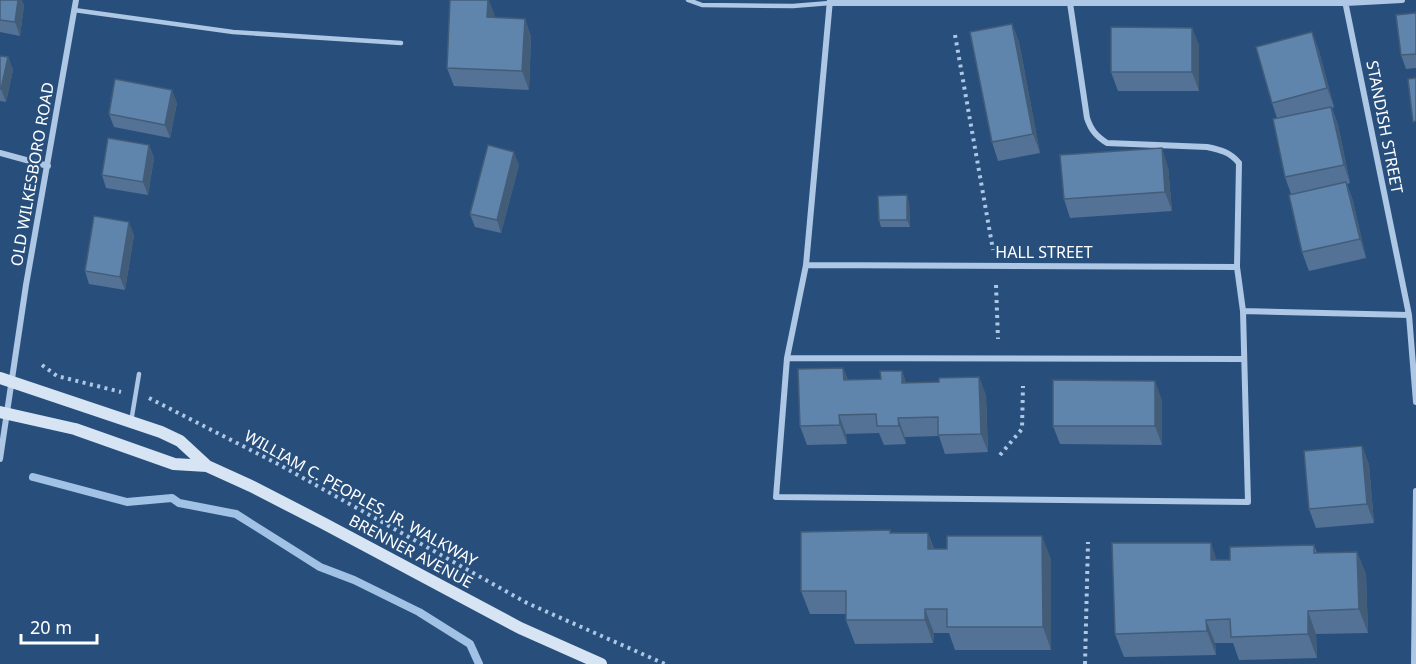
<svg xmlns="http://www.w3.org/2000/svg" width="1416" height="664" viewBox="0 0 1416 664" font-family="'Noto Sans',sans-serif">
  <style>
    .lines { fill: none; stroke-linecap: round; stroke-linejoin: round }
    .stream { stroke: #a1c2e4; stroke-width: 8 }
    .path { stroke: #adc7e4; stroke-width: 4; stroke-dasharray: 3 4.5; stroke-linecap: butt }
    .lane { stroke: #adc7e4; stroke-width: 4.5 }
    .street { stroke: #adc7e4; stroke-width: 6 }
    .secondary { stroke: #d6e4f4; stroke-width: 12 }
    .wall { fill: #537295 }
    .shaded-wall { fill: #435d79 }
    .building { fill: #6085ad; stroke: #435d79; stroke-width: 1.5 }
    .labels { text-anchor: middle; stroke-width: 4.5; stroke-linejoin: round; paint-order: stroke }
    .street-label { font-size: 16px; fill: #fff; stroke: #284f7c }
  </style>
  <rect width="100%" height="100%" fill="#284f7c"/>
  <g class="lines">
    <path class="stream" d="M33,477l94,25 45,-4 7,5 57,11 84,53 34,13 65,32 51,32 9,20"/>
    <path class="path" d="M955,35l38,215
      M996,285l2,54
      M42,365l15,11 64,16
      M149,398l129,66 249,139 138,61
      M1000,455l22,-26 1,-43
      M1085,664l3,-122"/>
    <path class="lane" d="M688,0l14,5 91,1 37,-3
      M74,10l159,22 168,11
      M131,422l8,-48"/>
    <path class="street" d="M830,0l-24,265 -19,93 -11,139 472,5 -5,-191
      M1345,1l64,314 7,87
      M830,3h516l56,-3
      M1070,3l17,115c4,12 9,18 20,25l100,4c14,3 23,5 32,16l-2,104
      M0,153l48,13
      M806,265l431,2 6,44 166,4
      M787,358l457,1
      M0,459l26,-174 50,-285
      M1414,664l2,-173"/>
    <path class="secondary" d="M0,378l161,54 19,9 27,25
      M0,412l75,17 99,35 33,2 44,20 72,37 197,105 81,36"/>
  </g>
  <path class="wall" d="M0,0l24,5 -4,31 -20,-4z
    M1416,13v55l-10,1 -5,-14z
    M495,16v1l30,2 6,18 -2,53 -75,-4 -7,-18z
    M1012,24l7,18 21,111 -42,8 -6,-19z
    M1192,28l7,18v45h-81l-7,-19z
    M1312,32l7,19 15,56 -2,1 6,17 12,58 -3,1 6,17 13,57 -57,13 -7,-19 -11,-58 -6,-17 -8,-59 -5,-15z
    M0,56l8,1 5,13 -7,32 -6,-1z
    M177,103l-7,35 -56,-11 -5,-13z
    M149,145l5,13 -6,37 -42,-7 -4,-13z
    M519,165l-18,68 -26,-6 -5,-13z
    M1168,167l4,44 -102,7 -6,-19z
    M909,202l1,25h-29l-2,-7z
    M134,235l-9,55 -36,-6 -4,-13z
    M843,368l5,12 33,-1 21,-8 4,12 33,-1 40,-5 7,19 2,56 -43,2 -6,-18 -34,1 1,7 -22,1 -5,-12 -33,1 1,10 -40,1 -7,-19z
    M1162,400v45l-102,-1 -7,-18z
    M1362,446l7,19 5,58 -58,5 -7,-19z
    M890,530l1,3h37l6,16 117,10v91h-96l-6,-17h-15l-1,10 -78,1 -9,-24v-6h-36l-9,-23z
    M1314,545l3,8 40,-1 9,23 2,58 -52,1 1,24 -78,2 -6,-17h-18l1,12 -92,2 -9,-23 102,-74h13z"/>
  <path class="shaded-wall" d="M18,0h4l2,5 -4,31 -5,-14z
    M488,0h1l6,16 -1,19 -7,-18z
    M525,19l6,18 -2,53 -7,-19z
    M1012,24l7,18 21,111 -7,-19z
    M1192,28l7,18v45l-7,-19z
    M1312,32l7,19 15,56 -7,-19z
    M8,57l5,13 -7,32 -5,-13z
    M172,90l5,13 -7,35 -5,-13z
    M1331,107l7,18 12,58 -6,-18z
    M149,145l5,13 -6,37 -5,-13z
    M1162,148l6,19 4,44 -7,-19z
    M514,152l5,13 -18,68 -4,-13z
    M1346,182l7,19 13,57 -6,-19z
    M907,195l2,7 1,25 -3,-7z
    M129,222l5,13 -9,55 -5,-13z
    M843,368l7,18 -6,-6z
    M902,371l6,18 -6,-6z
    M979,377l7,19 2,56 -7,-18z
    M1155,381l7,19v45l-7,-19z
    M839,415l7,19 1,10 -7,-19z
    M898,418l7,19 1,7 -7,-18z
    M1362,446l7,19 5,58 -7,-19z
    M928,533l8,24 -8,-8z
    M1042,536l9,23v91l-8,-23z
    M1211,543l8,23 -8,-6z
    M1357,552l9,23 2,58 -9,-24z
    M925,609l9,24 -1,10 -8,-23z
    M1308,611l8,23 1,24 -9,-24z
    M1206,620l9,23 1,12 -9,-24z"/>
  <path class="building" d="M0,0h18l-3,22 -15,-2z
    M450,0h38l-1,17 38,2 -3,52 -75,-3z
    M1416,13v41l-15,1 -5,-40z
    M1012,24l21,110 -41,8 -22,-110z
    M1111,27l81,1v44h-81z
    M1312,32l15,56 -55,15 -16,-56z
    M0,56l8,1 -7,32h-1z
    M1416,78v43l-3,1 -5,-43z
    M115,79l57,11 -7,35 -56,-11z
    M1331,107l13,58 -59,12 -12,-58z
    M108,138l41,7 -6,37 -41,-7z
    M488,145l26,7 -17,68 -27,-6z
    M1162,148l3,44 -101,7 -4,-44z
    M1346,182l14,57 -58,13 -13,-57z
    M907,195v25h-28l-1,-24z
    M94,216l35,6 -9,55 -35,-6z
    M843,368l1,12 37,-1 -1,-8h22v12l37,-1v-4l40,-1 2,57 -43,1v-18l-40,1 1,8h-22l-1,-12 -37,1 1,10 -40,1 -2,-57z
    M1053,380l102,1v45h-102z
    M1362,446l5,58 -58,5 -5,-58z
    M890,530v3h38v16h19v-13h95l1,91h-96v-18h-22v11h-79v-29h-45v-59z
    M1112,543h99v17h19v-13l84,-2v8l43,-1 2,57 -51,2v23l-77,3 -1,-18 -24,1 1,11 -92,3z"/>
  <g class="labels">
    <g class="street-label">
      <text transform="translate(1385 127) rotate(79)" y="6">STANDISH STREET</text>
      <text transform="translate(32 174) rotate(-80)" y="6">OLD WILKESBORO ROAD</text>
      <text x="1044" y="258">HALL STREET</text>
      <text transform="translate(361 498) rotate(29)" y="6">WILLIAM C. PEOPLES, JR. WALKWAY</text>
      <text transform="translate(411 551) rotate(28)" y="6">BRENNER AVENUE</text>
    </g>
  </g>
  <path d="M21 634v9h76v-9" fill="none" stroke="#ffffff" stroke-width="3"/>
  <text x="30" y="634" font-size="18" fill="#ffffff" stroke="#284f7c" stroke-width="4.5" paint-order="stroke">20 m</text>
</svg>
